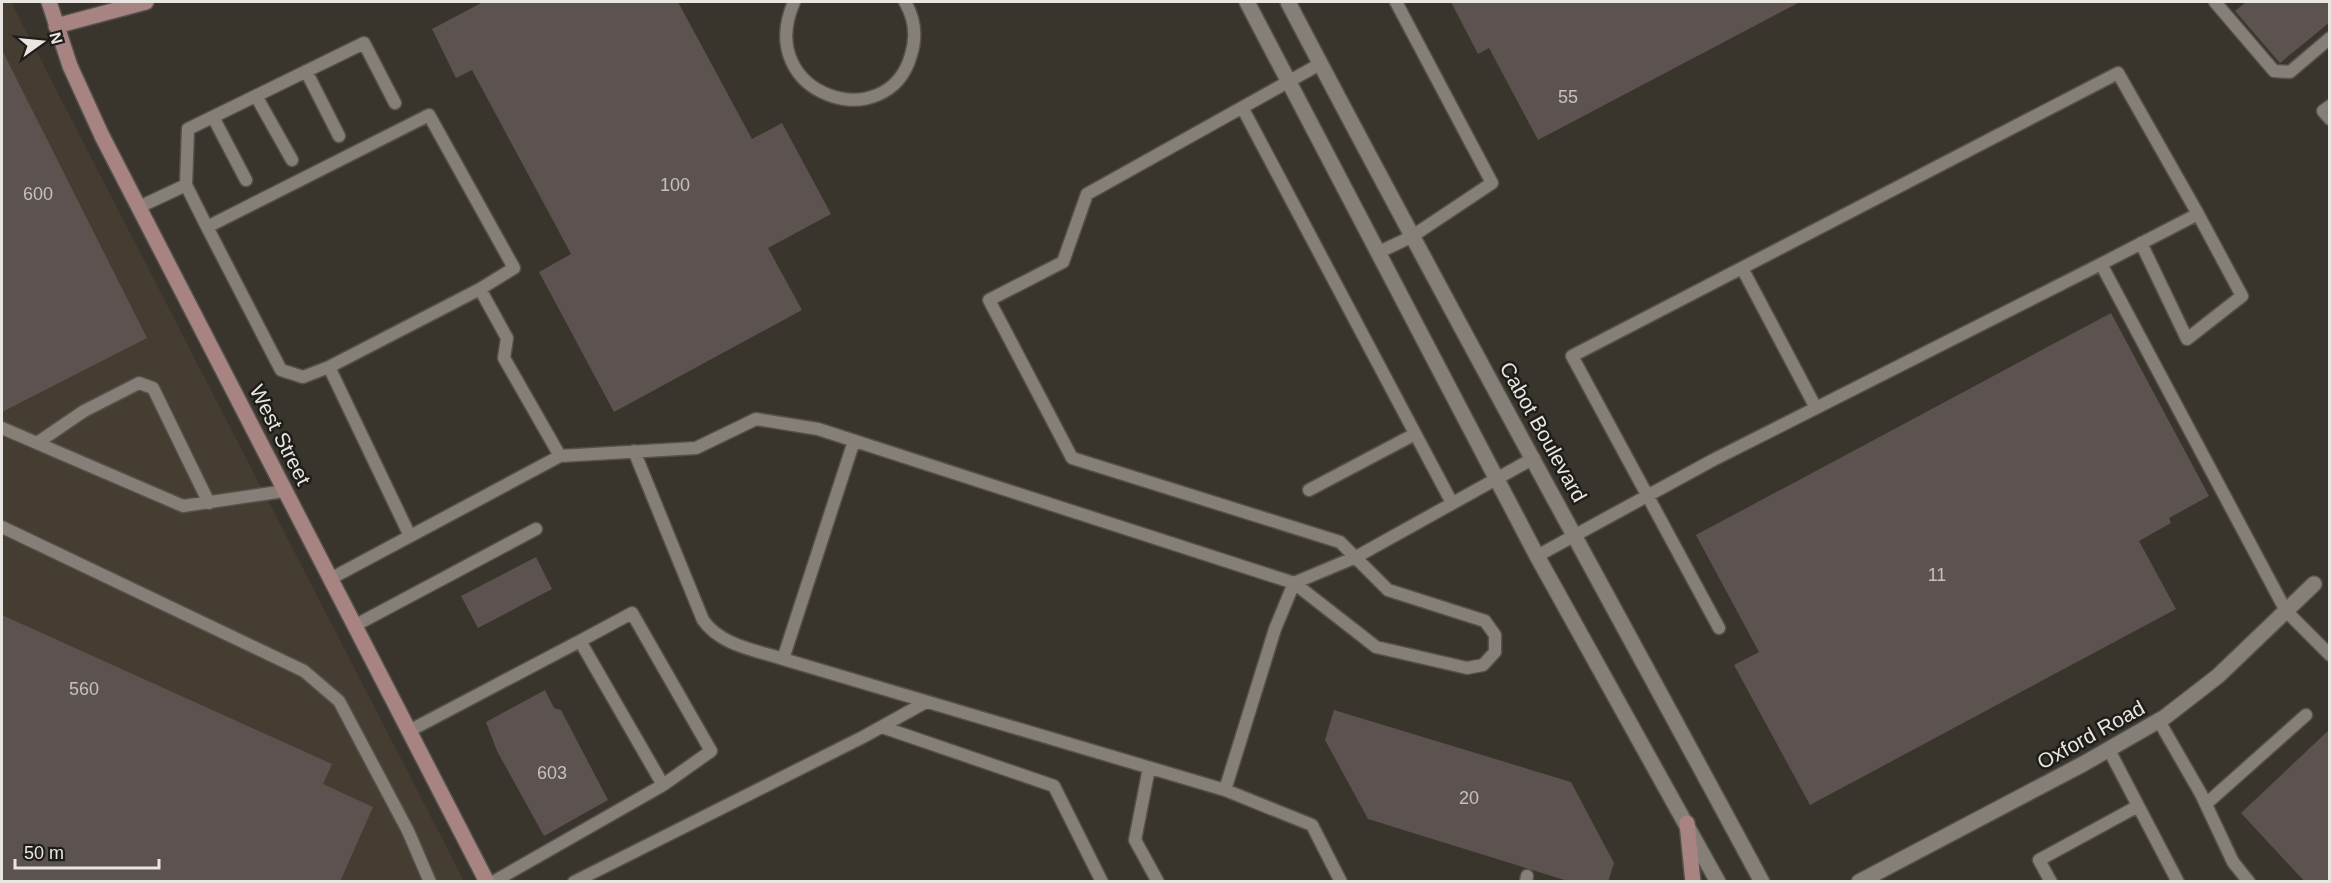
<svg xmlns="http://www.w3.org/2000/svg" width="2331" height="883" viewBox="0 0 2331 883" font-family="Helvetica,sans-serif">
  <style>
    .built { fill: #453d31 }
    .building { fill: #5c524f }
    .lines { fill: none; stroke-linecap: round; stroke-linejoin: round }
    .lane-casing { stroke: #54514a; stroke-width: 15 }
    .street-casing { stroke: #54514a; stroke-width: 18 }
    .secondary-casing { stroke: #54514a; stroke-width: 18 }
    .lane { stroke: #857f77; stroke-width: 12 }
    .street { stroke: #857f77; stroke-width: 15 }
    .secondary { stroke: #a78382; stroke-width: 15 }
    .labels { text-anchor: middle; stroke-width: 5; stroke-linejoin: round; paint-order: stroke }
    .number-label { font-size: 18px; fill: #c6c1bc }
    .street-label { font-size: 21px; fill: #e9e6e1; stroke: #1f1d19 }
  </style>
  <rect width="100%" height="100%" fill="#39352d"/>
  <path class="built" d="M2,2h9l453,879 -462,1z"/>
  <path class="building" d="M483,2h195l74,137 30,-16 49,91 -63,34 34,62 -188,102 -75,-140 32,-18 -99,-184 -16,8 -24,-49z
    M1451,2h349l-262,138 -49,-92 -11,6z
    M2246,2h84v20l-50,41 -45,-52z
    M2,50l145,288 -145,74z
    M2111,313l98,183 -40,22 2,5 -32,18 37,68 -366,196 -76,-140 25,-13 -63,-117z
    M536,557l16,32 -74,39 -17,-32z
    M2,615l330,149 -9,20 50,23 -33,75h-338z
    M545,690l9,18 7,2 47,90 -64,36 -47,-85 -11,-29z
    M1334,710l237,72 43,81 -6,19h-37l-203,-63 -43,-79z
    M2330,729v153h-25l-64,-69z"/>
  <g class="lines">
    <g class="lane-casing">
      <path id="lane" d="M794,2c-41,94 94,136 117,53 6,-19 4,-36 -6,-53
        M2215,2l59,69 16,1 40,-34
        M1320,64l-233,130 -24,68 -74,38 83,158 268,84 48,48 97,31 10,14v17l-12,13 -16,3 -91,-21 -82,-64 -19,46 -50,161 87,35 29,57
        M306,71l33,65
        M256,96l36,64
        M2330,106l-7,5 7,8
        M1243,109l209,394
        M213,117l33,63
        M186,185l2,-56 176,-86 31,60
        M139,207l47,-22 21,42 222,-112 85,153 -34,21 27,49 -3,20 56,98 -230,123
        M207,227l74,143 22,7 26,-10 81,169
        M2141,243l46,96 55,-43 -44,-82
        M1377,253l34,-16 81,-54 -96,-181
        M1742,268l74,140
        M329,367l151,-78
        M2,428l181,78 102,-15
        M854,441l-71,218 442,131
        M37,443l47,-32 55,-28 14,5 56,115
        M634,451l69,169c17,25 52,30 80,39
        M560,456l136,-8 60,-29 62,10 476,154 62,-26 178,-99
        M1309,490l106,-56
        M2,527l302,144 35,30 69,130 22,51
        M1537,556l176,-96 388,-196 185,347 44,44
        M354,626l182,-97
        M1719,628l-147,-272 546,-283 80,141 -97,50
        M580,641l52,-28 79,138 -48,34
        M2159,721l42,73 32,68 16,20
        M882,727l172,59 48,96
        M409,731l171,-90 83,144 -170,97
        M2109,750l69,132
        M1149,768l-14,72 23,42
        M2206,804l100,-89
        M574,882l289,-145 63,-35
        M1526,882l1,-6
        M2051,882l-12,-22 99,-54"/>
    </g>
    <g class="street-casing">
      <path id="street" d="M1247,2l290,554 181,326
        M1288,2c154,295 316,586 474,880
        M1859,882l224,-118 82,-47 53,-41 96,-92"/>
    </g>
    <g class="secondary-casing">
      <path id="secondary" d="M49,2l21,64 32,70 385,746
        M56,26l90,-24
        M1687,823l6,59"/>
    </g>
    <use href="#lane" class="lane"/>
    <use href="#street" class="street"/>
    <use href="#secondary" class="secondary"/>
  </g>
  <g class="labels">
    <g class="number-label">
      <text x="1568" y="103">55</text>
      <text x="675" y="191">100</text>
      <text x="38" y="200">600</text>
      <text x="1937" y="581">11</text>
      <text x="84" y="695">560</text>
      <text x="552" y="779">603</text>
      <text x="1469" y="804">20</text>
    </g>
    <g class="street-label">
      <text transform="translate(1543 432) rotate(61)" y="7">Cabot Boulevard</text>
      <text transform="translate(280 435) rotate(63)" y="7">West Street</text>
      <text transform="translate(2091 735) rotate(-29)" y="7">Oxford Road</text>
    </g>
  </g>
  <rect width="2331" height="883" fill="none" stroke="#e9e6e1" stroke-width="6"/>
  <g transform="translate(42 42) rotate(75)" stroke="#1f1d19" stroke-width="4.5" paint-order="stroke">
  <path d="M0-4.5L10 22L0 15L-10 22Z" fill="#e9e6e1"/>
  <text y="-9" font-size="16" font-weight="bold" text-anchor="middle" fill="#e9e6e1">N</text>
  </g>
  <path d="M15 859v9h144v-9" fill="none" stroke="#e9e6e1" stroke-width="3"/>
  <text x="24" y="859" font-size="18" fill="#e9e6e1" stroke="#1f1d19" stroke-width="4.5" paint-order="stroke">50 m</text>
</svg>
